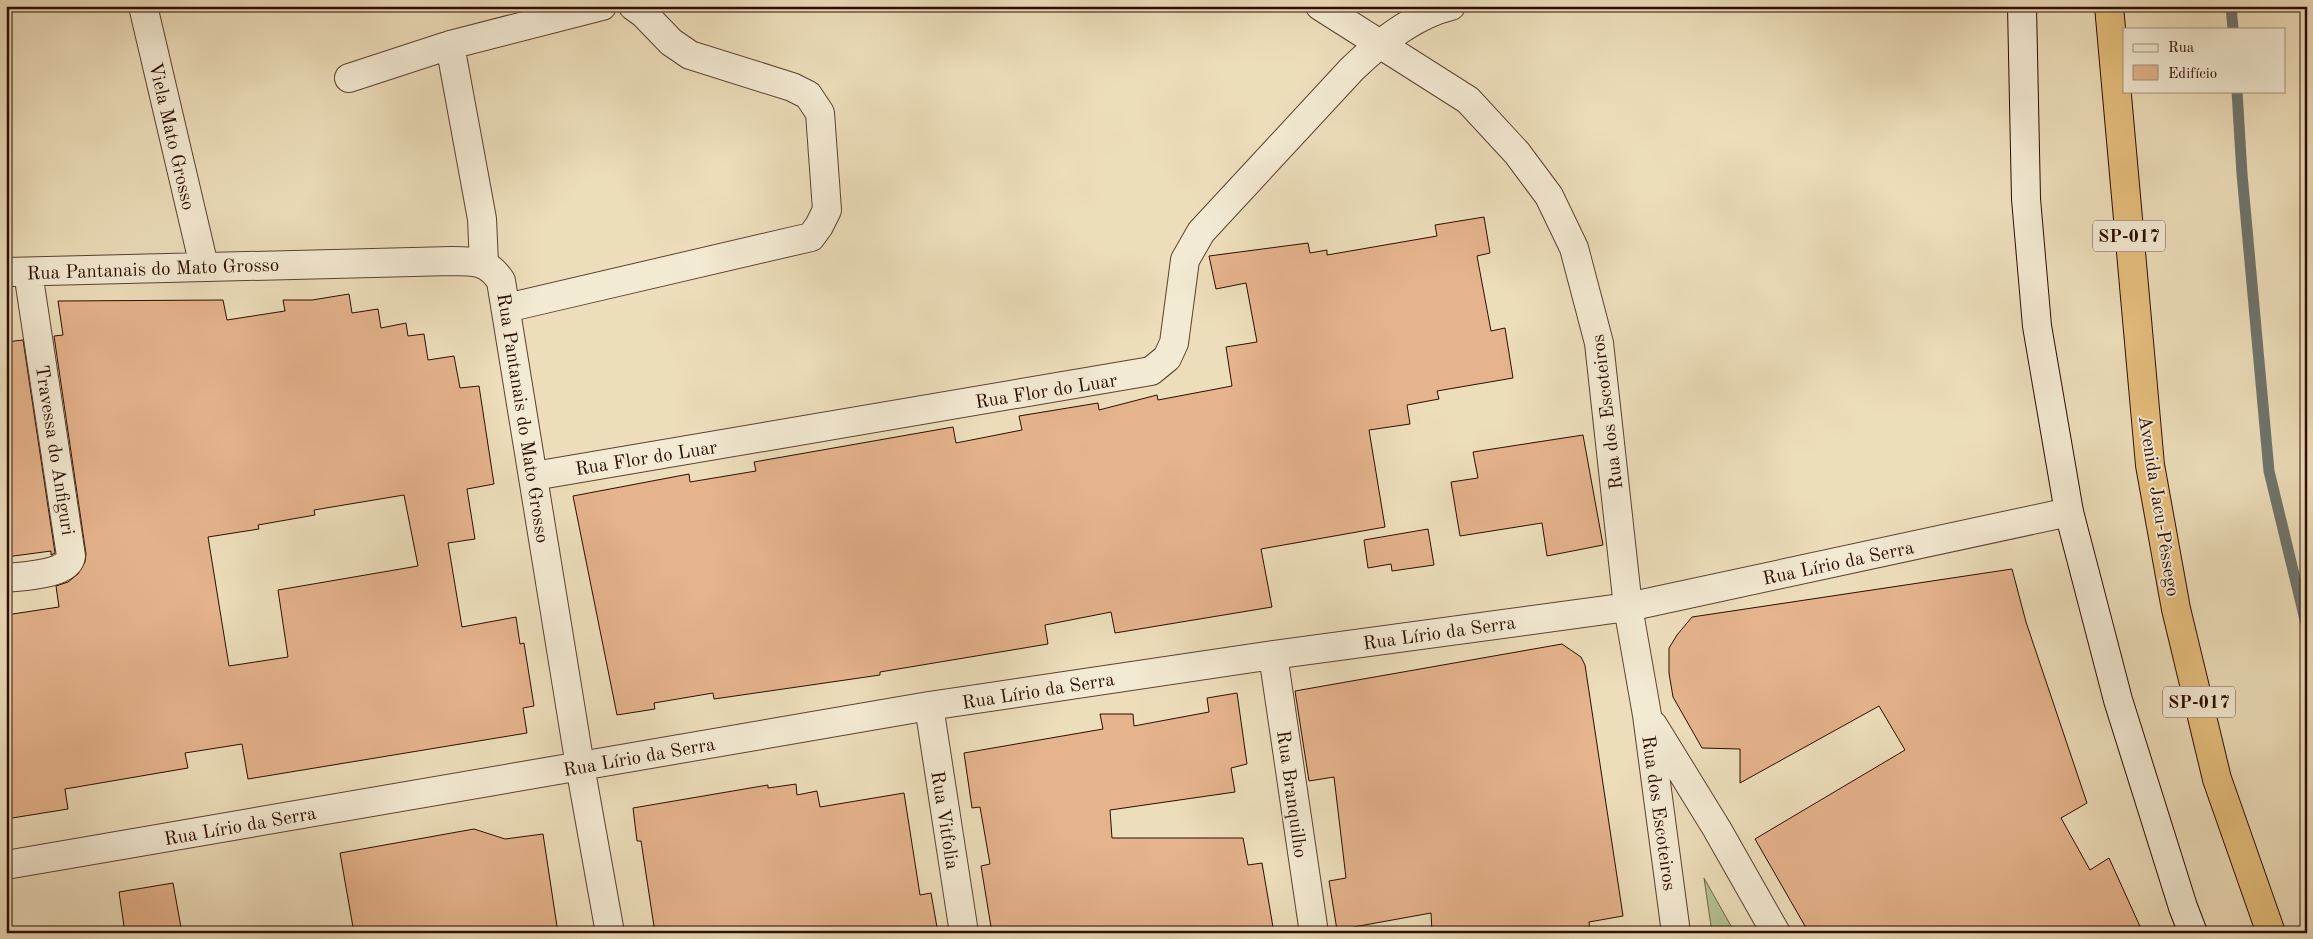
<svg xmlns="http://www.w3.org/2000/svg" width="2313" height="939" viewBox="0 0 2313 939" font-family="'Old Standard TT',serif">
  <style>
    .green { fill: #b4c293; stroke: #70684a }
    .lines { fill: none; stroke-linecap: round; stroke-linejoin: round }
    .stream { stroke: #6f756e; stroke-width: 11 }
    .building { fill: #e5b38c; stroke: #2c0d00; fill-rule: evenodd }
    .street-casing { stroke: #5c412f; stroke-width: 30 }
    .secondary-casing { stroke: #2c0d00; stroke-width: 30 }
    .highway-casing { stroke: #2c0d00; stroke-width: 30 }
    .street { stroke: #f3ead3; stroke-width: 28 }
    .secondary { stroke: #f3ead3; stroke-width: 28 }
    .highway { stroke: #e6bf7e; stroke-width: 28 }
    .labels { text-anchor: middle; stroke-width: 4; stroke-linejoin: round; paint-order: stroke }
    .shield { fill: #f3ead3; stroke: #684f3f; stroke-width: 1 }
    .shield-label { font-size: 18px; font-weight: bold; fill: #2c0d00 }
    .street-label { font-size: 19px; fill: #2c0d00; stroke: #f3ead3 }
  </style>
  <rect width="100%" height="100%" fill="#eddebb"/>
  <filter id="stains"><feTurbulence type="fractalNoise" baseFrequency=".004" numOctaves="4"/><feColorMatrix values="0 0 0 0 .2 0 0 0 0 .09 0 0 0 0 .02 0 0 0 .5 -.17"/></filter>
  <radialGradient id="worn" r=".72"><stop offset=".6" stop-color="#630" stop-opacity="0"/><stop offset="1" stop-color="#630" stop-opacity=".3"/></radialGradient>
  <path class="green" d="M1704,878l31,55h-23z"/>
  <g class="lines">
    <path class="stream" d="M2231,6l2,23
      M2237,91l5,83 27,297 38,157"/>
  </g>
  <path class="building" d="M1484,217l6,36 -13,3 14,75 14,-3 8,50 -76,13 2,8 -32,6 3,19 -41,6 16,97 -124,22 11,58 -157,26 -4,-21 -66,13 3,19 -168,28v3l-166,24 -1,-6 -59,10 1,6 -38,6 -44,-219 116,-22 1,8 66,-11 -2,-9 199,-35 3,16 66,-13 -3,-14 79,-13 1,7 58,-15 1,5 74,-14 -6,-39 31,-5 -11,-59 -30,6 -7,-33 99,-13 2,10 17,-3v5l110,-19 -2,-11z
    M349,294l3,19 26,-4 3,19 25,-5 2,13 16,-2 4,26 26,-4 6,32 19,-2 15,98 -27,5 8,50 -27,4 14,84 54,-10 4,27 4,-1 10,63 -11,2 4,25 -279,46 -6,-35 -57,9 3,15 -123,21 3,20 -62,10v-204l53,-8 -3,-21 12,-4 10,-8 7,-12 1,-8 -32,-218 9,-1 -5,-34 165,-1 4,20 58,-9 -2,-11h29zM404,495l14,71 -140,24 10,67 -59,9 -21,-129 51,-8 -1,-4 57,-10 -1,-5z
    M23,340l32,213 -4,2v-4l-45,6v-215z
    M1583,435l20,110 -56,11 -5,-33 -82,13 -9,-54 27,-4 -5,-26z
    M1428,529l6,36 -42,6 -1,-7 -23,4 -4,-28z
    M2012,569l14,53 61,181 -26,15 29,52 19,-12 34,75h-334l-54,-94 150,-89 -26,-44 -139,77v-34l-38,-1 -29,-51 -4,-24v-25l8,-13 15,-18z
    M1562,644l19,13 4,8 38,251 -34,6 1,11h-158l-1,-20 -94,17 -8,-49 17,-3 -12,-101 -25,4 -14,-90z
    M1237,693l10,71 -16,4 4,24 -125,18 2,28h131l5,27 14,-2 12,70h-282l-11,-67 9,-2 -10,-57 -8,1 -8,-55 139,-24 -3,-15h33l1,12 75,-14 -2,-14z
    M796,784l1,11 20,-4 3,16 84,-14 16,102 11,-2 7,40h-283l-14,-92h-4l-4,-33 135,-23v3z
    M474,829l31,10 38,-5 15,99h-204l-14,-80z
    M173,883l9,50h-57l-6,-41z"/>
  <g class="lines">
    <g class="street-casing">
      <path id="street" d="M143,6l61,260
        M1320,6l148,94 49,53 32,43 25,52 25,95 29,264 19,108 29,218
        M450,45l32,174 2,45
        M349,78l101,-33 152,-39
        M6,272l446,-11c23,0 36,0 49,20l79,485 30,167
        M506,308l305,-71 8,-11 8,-16 -7,-97 -12,-18 -16,-8 -102,-32 -19,-13 -27,-28 -11,-8
        M534,476l617,-105 16,-13 7,-15 11,-83 16,-28 151,-163c26,-25 62,-54 99,-63
        M6,578c16,-2 63,-3 65,-22l-43,-284
        M1273,655l41,278
        M929,706l35,227
        M1653,725l64,104 59,104
        M6,865l923,-159 344,-51 355,-48 441,-95"/>
    </g>
    <g class="secondary-casing">
      <path id="secondary" d="M2022,6l4,193 11,127 32,186 49,188 65,207 10,26"/>
    </g>
    <g class="highway-casing">
      <path id="highway" d="M2109,6l41,459 26,144 41,170 54,154"/>
    </g>
    <use href="#street" class="street"/>
    <use href="#secondary" class="secondary"/>
    <use href="#highway" class="highway"/>
  </g>
  <g class="labels">
    <g class="shield">
      <rect x="2093" y="220.5" width="72" height="31" rx="4"/>
      <rect x="2163" y="686.5" width="72" height="31" rx="4"/>
    </g>
    <g class="shield-label">
      <text x="2129" y="242">SP-017</text>
      <text x="2199" y="708">SP-017</text>
    </g>
    <g class="street-label">
      <text transform="translate(173 136) rotate(77)" y="7">Viela Mato Grosso</text>
      <text transform="translate(153 268) rotate(-2)" y="7">Rua Pantanais do Mato Grosso</text>
      <text transform="translate(1046 390) rotate(-9)" y="7">Rua Flor do Luar</text>
      <text transform="translate(1606 412) rotate(-97)" y="7">Rua dos Escoteiros</text>
      <text transform="translate(524 418) rotate(81)" y="7">Rua Pantanais do Mato Grosso</text>
      <text transform="translate(56 450) rotate(81)" y="7">Travessa do Anfiguri</text>
      <text transform="translate(646 457) rotate(-9)" y="7">Rua Flor do Luar</text>
      <text transform="translate(2160 506) rotate(81)" y="7">Avenida Jacu-Pêssego</text>
      <text transform="translate(1838 562) rotate(-12)" y="7">Rua Lírio da Serra</text>
      <text transform="translate(1439 632) rotate(-8)" y="7">Rua Lírio da Serra</text>
      <text transform="translate(1038 690) rotate(-9)" y="7">Rua Lírio da Serra</text>
      <text transform="translate(639 756) rotate(-10)" y="7">Rua Lírio da Serra</text>
      <text transform="translate(1293 794) rotate(82)" y="7">Rua Branquilho</text>
      <text transform="translate(1660 813) rotate(82)" y="7">Rua dos Escoteiros</text>
      <text transform="translate(946 820) rotate(81)" y="7">Rua Vitfolia</text>
      <text transform="translate(240 825) rotate(-10)" y="7">Rua Lírio da Serra</text>
    </g>
  </g>
  <rect width="2313" height="939" fill="none" stroke="#eddebb" stroke-width="25"/>
  <rect x="8" y="8" width="2298" height="924" fill="none" stroke="#2c0d00" stroke-width="2.5"/>
  <rect x="12" y="12" width="2288" height="914" fill="none" stroke="#2c0d00"/>
  <rect x="2123" y="28" width="162" height="65" fill="#f3ead3" stroke="#a3927f"/>
  <rect x="2133" y="44" width="25" height="8" fill="#f3ead3" stroke="#a3927f"/>
  <text x="2168" y="52" font-size="15" fill="#2c0d00">Rua</text>
  <rect x="2133" y="65" width="25" height="15" fill="#e5b38c" stroke="#a3927f"/>
  <text x="2168" y="78" font-size="15" fill="#2c0d00">Edifício</text>
  <rect width="100%" height="100%" filter="url(#stains)"/>
  <rect width="100%" height="100%" fill="url(#worn)"/>
</svg>
